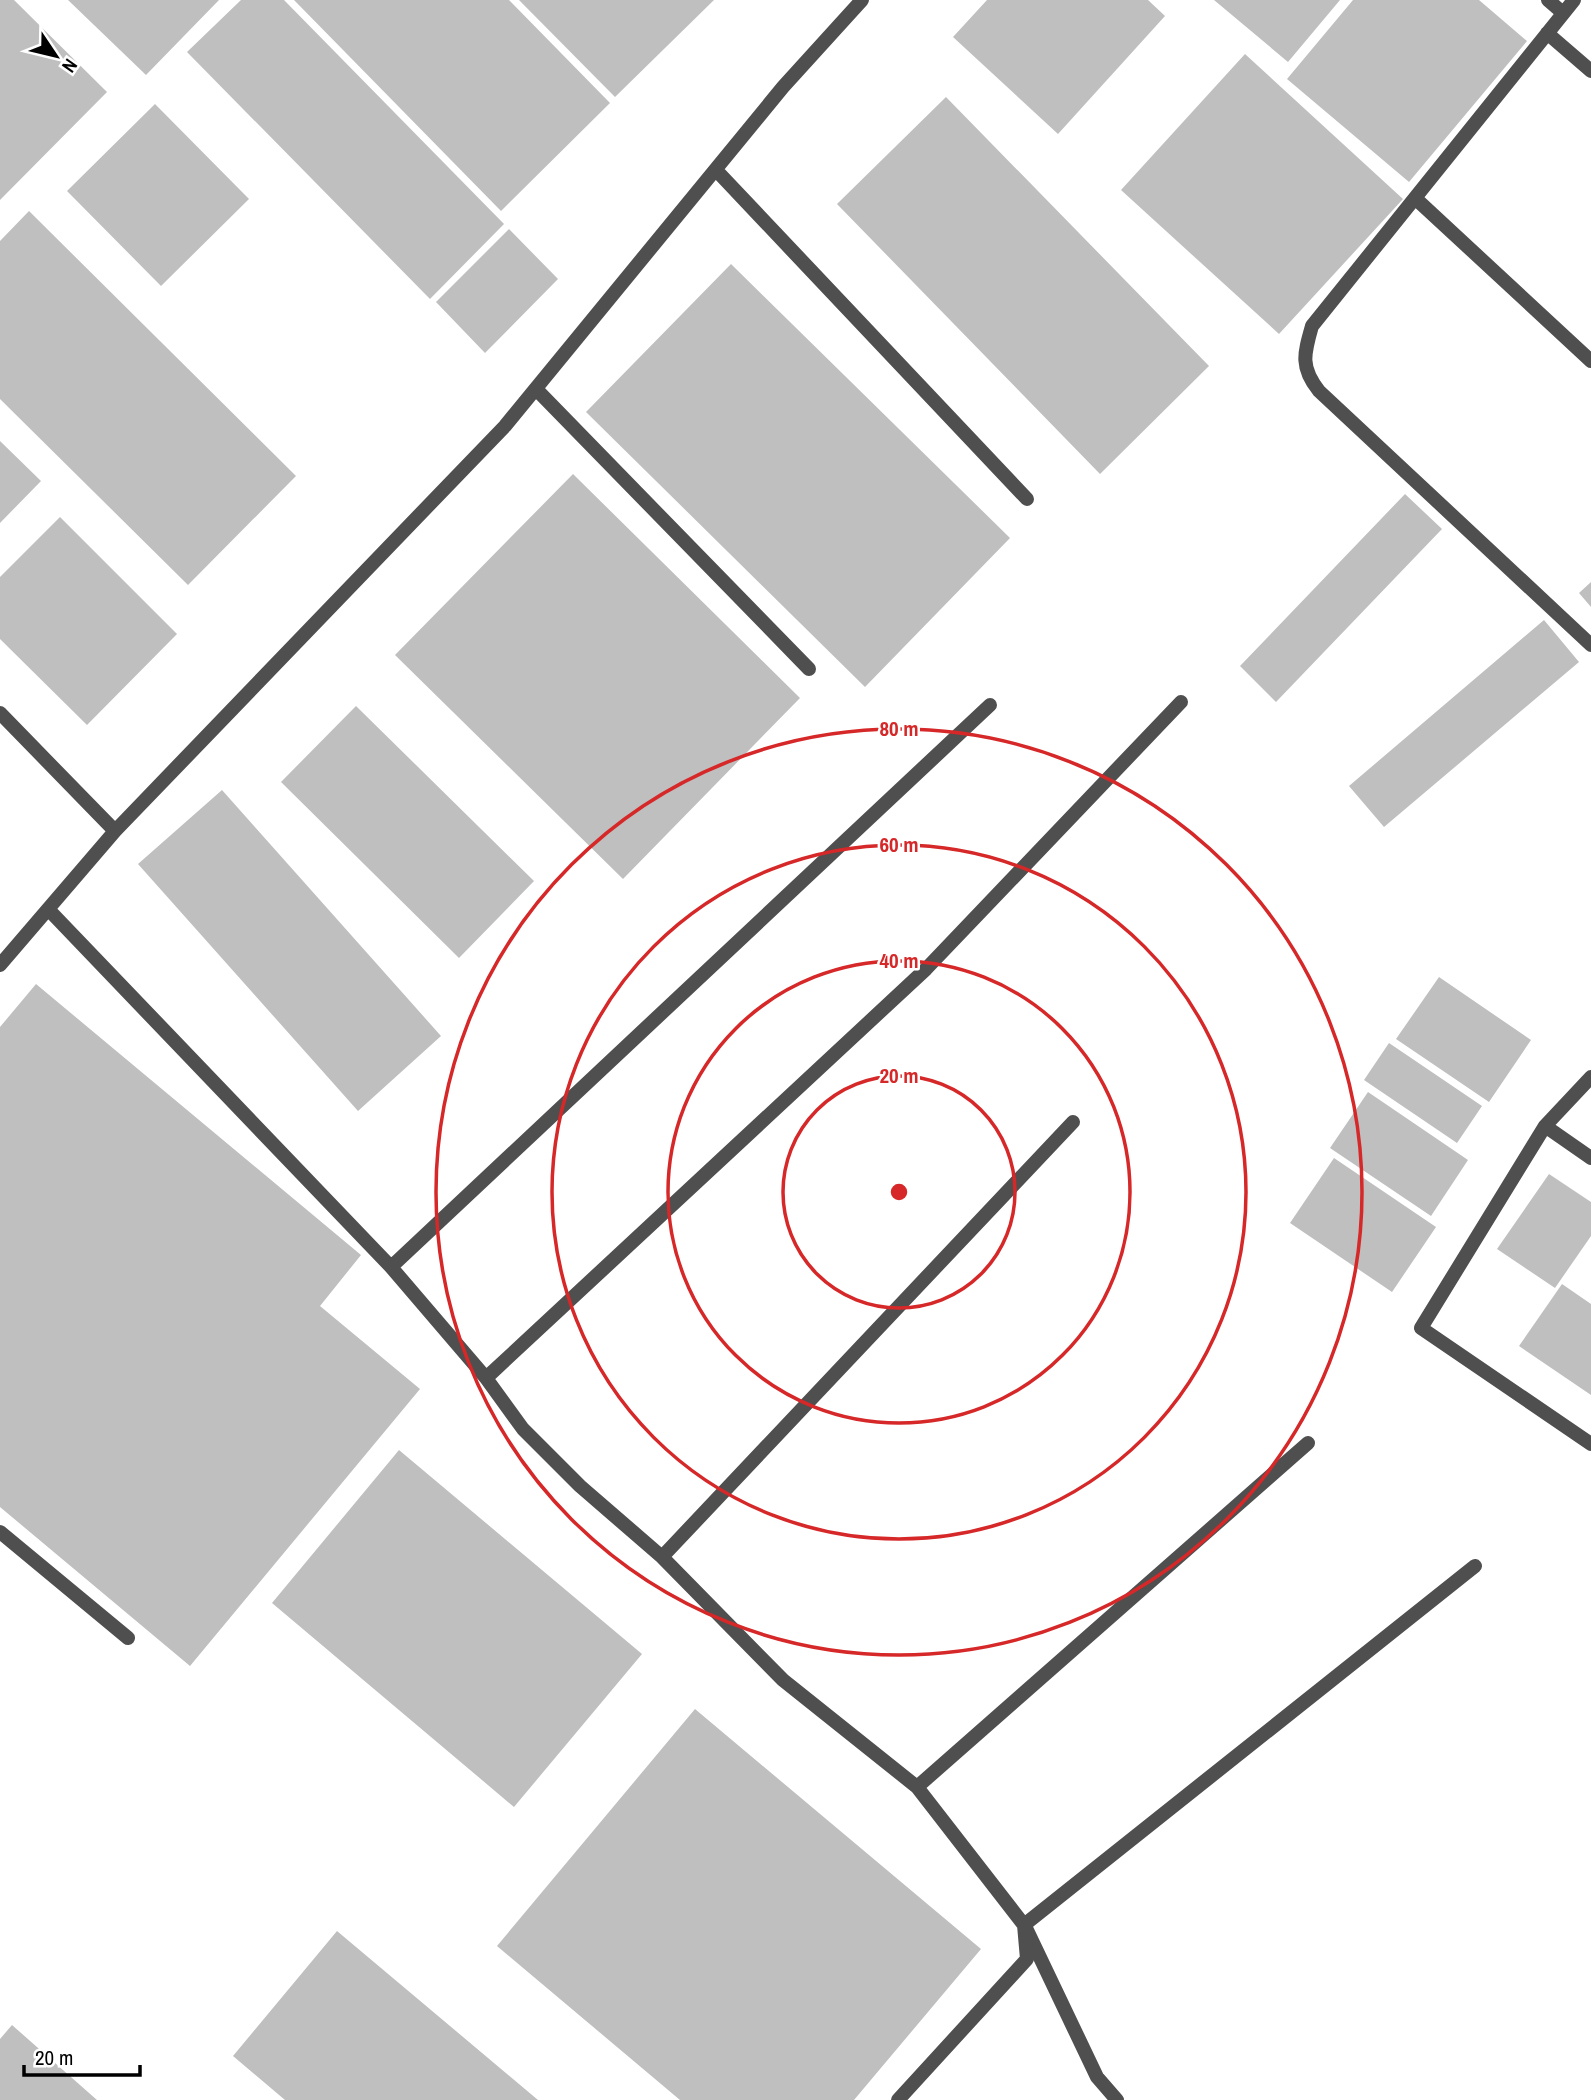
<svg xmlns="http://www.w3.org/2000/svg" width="1591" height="2100" viewBox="0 0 1591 2100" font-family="'Archivo Narrow',sans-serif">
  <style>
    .building { fill: #bfbfbf }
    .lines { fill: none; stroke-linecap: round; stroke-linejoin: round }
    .lane { stroke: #4f4f4f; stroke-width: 14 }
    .street { stroke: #4f4f4f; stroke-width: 14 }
    .ring { fill: none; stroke: #d62828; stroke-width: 3.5 }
    .centre { fill: #d62828; stroke: #fff; stroke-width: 3.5 }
    .ring-label { font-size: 21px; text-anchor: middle; font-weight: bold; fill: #d62828; stroke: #fff; stroke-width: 5; stroke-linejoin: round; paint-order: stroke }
  </style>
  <rect width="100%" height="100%" fill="#fff"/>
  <path class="building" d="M0,0h14l93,92 -107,108z
    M68,0h151l-73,75z
    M241,0h43l220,224 -74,75 -243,-247z
    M294,0h215l101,103 -109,108z
    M519,0h195l-99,97z
    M987,0h161l17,16 -107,118 -105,-97z
    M1214,0h126l-52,62z
    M1353,0h126l48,41 -118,141 -122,-103z
    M1245,54l158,145 -124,135 -158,-144z
    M946,97l263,269 -109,108 -263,-270z
    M155,104l94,95 -88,87 -94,-95z
    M29,211l267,265 -108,109 -188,-186v-158z
    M509,229l49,50 -73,74 -49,-51z
    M731,264l279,274 -145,149 -279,-275z
    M0,441l41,40 -41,42z
    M573,474l227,224 -177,181 -228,-224z
    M1405,494l37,35 -166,173 -36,-36z
    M60,517l117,117 -90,91 -87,-86v-62z
    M1591,582v25l-12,-14z
    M1544,620l35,42 -195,165 -35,-41z
    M356,706l178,175 -75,77 -178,-176z
    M222,790l219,246 -83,75 -220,-247z
    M1439,977l92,63 -42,62 -93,-63z
    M36,984l325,271 -41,51 100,83 -230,277 -190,-159v-480z
    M1389,1043l93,63 -25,37 -93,-63z
    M1368,1092l100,68 -37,56 -101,-68z
    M1334,1158l102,69 -44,65 -102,-69z
    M1549,1174l42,28v34l-36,52 -58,-39z
    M1562,1284l29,20v91l-72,-49z
    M399,1450l243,204 -128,153 -242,-204z
    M695,1709l286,240 -127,151h-174l-183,-154z
    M337,1931l201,169h-253l-52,-44z
    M12,2025l85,75h-97v-61z"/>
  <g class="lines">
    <path class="lane" d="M1548,0l15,13
      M1574,0l-262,326c-8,28 -12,41 7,65l272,254
      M1547,33l44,38
      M1415,198l176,163
      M536,389l273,280
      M1591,1077l-46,49 -124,202 170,116
      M1545,1126l46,32
      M0,1532l128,106
      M1025,1926l72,151 20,23"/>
    <path class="street" d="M716,170l311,329
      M0,713l115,118
      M48,909l343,358 95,111 37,51 57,57 82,71 121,123 134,107 107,138 3,34 -129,141
      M0,965l115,-134 390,-405 278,-339 79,-87
      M391,1267l599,-562
      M486,1378l440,-409 255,-267
      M662,1557l411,-435
      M917,1787l391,-344
      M1024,1925l451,-359"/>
  </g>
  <g class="ring">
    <circle cx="899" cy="1192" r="116"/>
    <circle cx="899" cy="1192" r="231"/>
    <circle cx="899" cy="1192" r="347"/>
    <circle cx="899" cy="1192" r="463"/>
  </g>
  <circle cx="899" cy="1192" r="10" class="centre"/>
  <g class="ring-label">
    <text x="899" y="736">80 m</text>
    <text x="899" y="852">60 m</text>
    <text x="899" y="968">40 m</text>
    <text x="899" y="1083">20 m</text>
  </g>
  <g transform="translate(56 56) rotate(125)" stroke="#ffffff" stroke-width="5" paint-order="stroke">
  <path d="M0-5L12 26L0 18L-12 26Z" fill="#000000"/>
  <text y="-10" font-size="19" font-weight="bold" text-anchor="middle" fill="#000000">N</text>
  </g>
  <path d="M24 2065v10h116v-10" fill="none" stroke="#000000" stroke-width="3.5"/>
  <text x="35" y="2065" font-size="21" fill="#000000" stroke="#ffffff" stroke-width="5" paint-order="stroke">20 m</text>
</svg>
